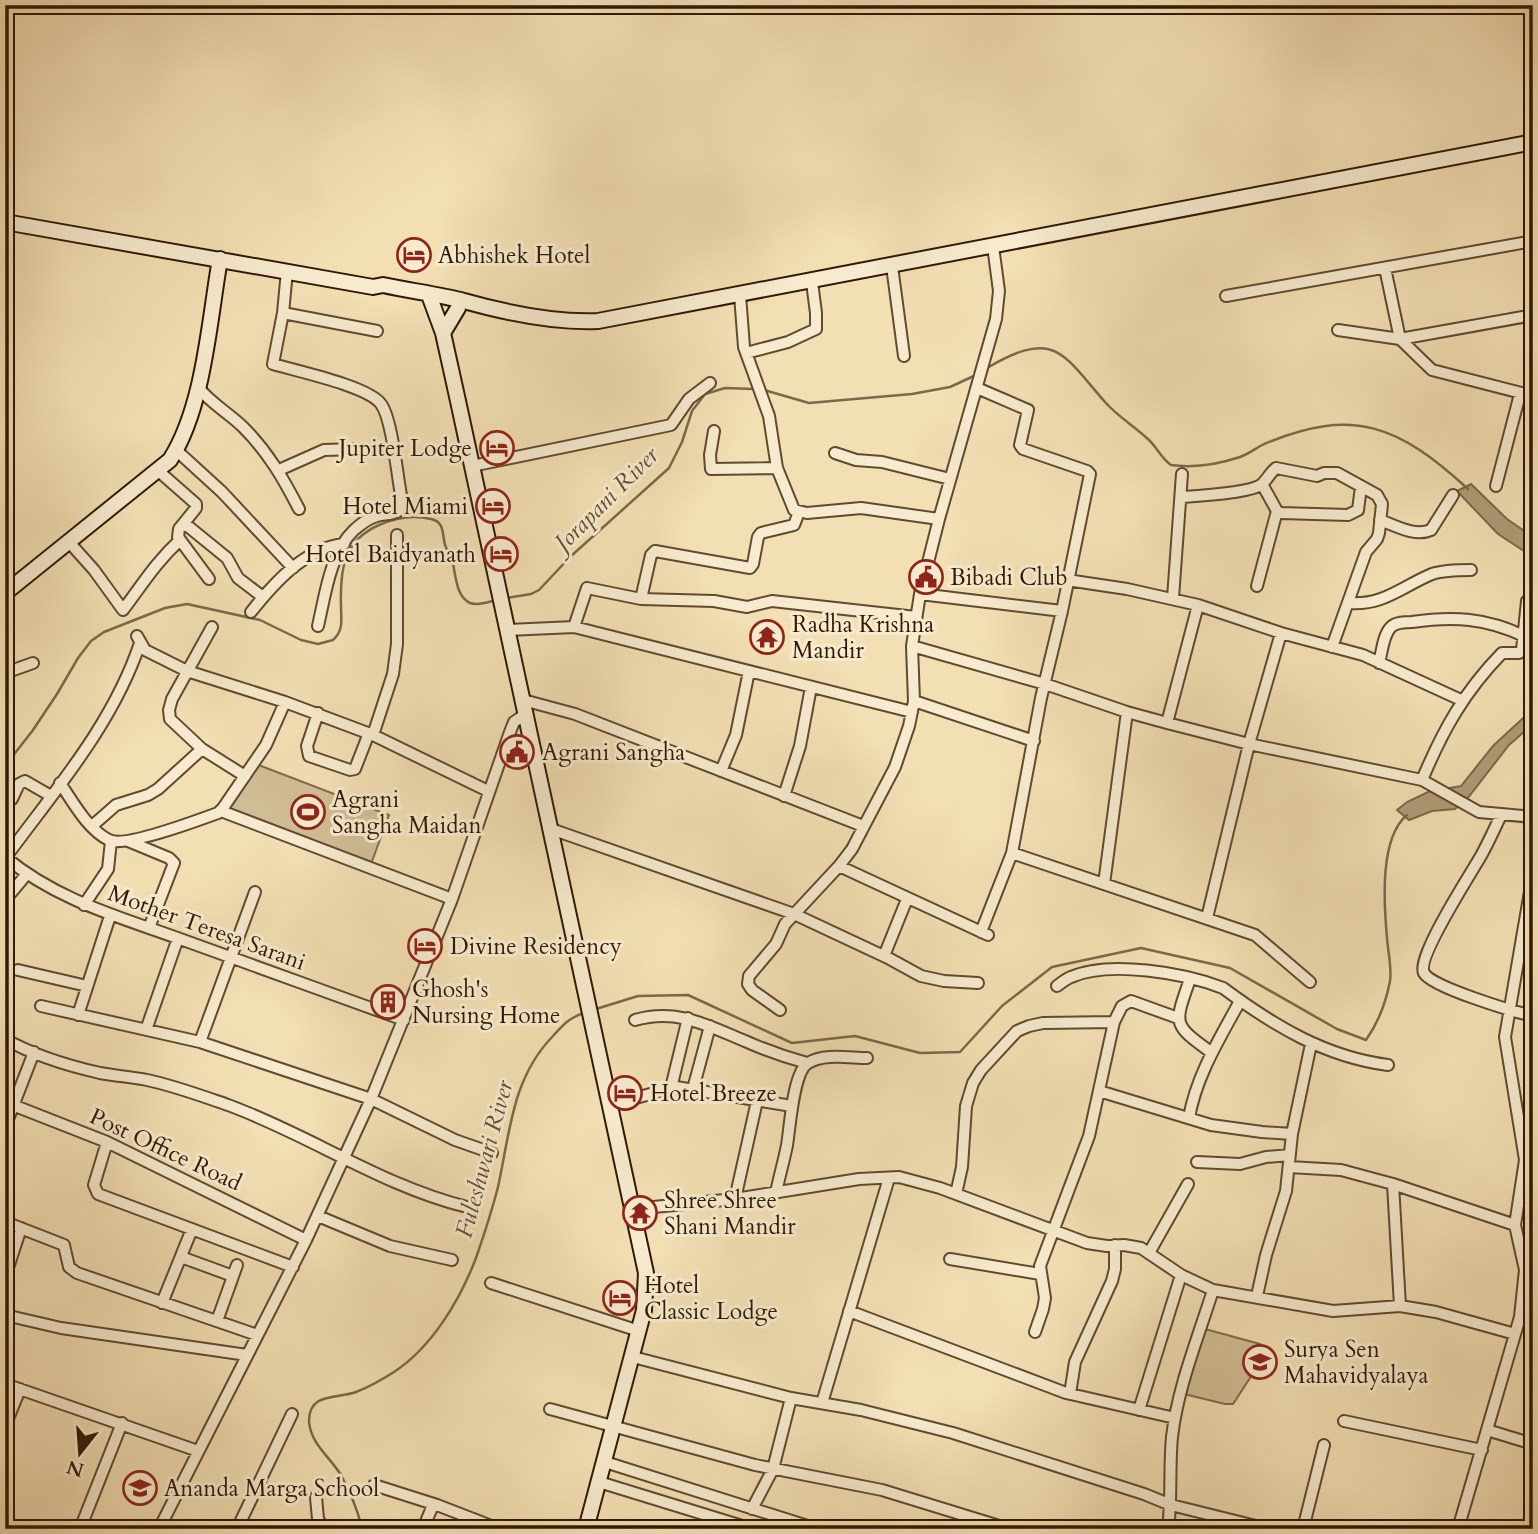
<svg xmlns="http://www.w3.org/2000/svg" width="1538" height="1534" viewBox="0 0 1538 1534" font-family="Cardo,serif">
  <style>
    .green { fill: #d1bd95; stroke: #806b4d; stroke-width: 2 }
    .water { fill: #b09c78; stroke: #7c684a; stroke-width: 2 }
    .lines { fill: none; stroke-linecap: round; stroke-linejoin: round }
    .stream { stroke: #7c684a; stroke-width: 2.5 }
    .street-casing { stroke: #604a30; stroke-width: 14 }
    .secondary-casing { stroke: #2f1905; stroke-width: 18 }
    .street { stroke: #f7eace; stroke-width: 10 }
    .secondary { stroke: #f7eace; stroke-width: 14 }
    .labels { text-anchor: middle; stroke-width: 6; stroke-linejoin: round; paint-order: stroke }
    .poi-label { font-size: 23px; fill: #2f1905; stroke: #f7eace; text-anchor: start }
    .street-label { font-size: 23px; fill: #2f1905; stroke: #f7eace }
    .water-label { font-size: 24px; font-style: italic; fill: #634d33; stroke: #f7eace }
  </style>
  <rect width="100%" height="100%" fill="#f2dfb3"/>
  <filter id="stains"><feTurbulence type="fractalNoise" baseFrequency=".00286" numOctaves="4"/><feColorMatrix values="0 0 0 0 .2 0 0 0 0 .09 0 0 0 0 .02 0 0 0 .5 -.17"/></filter>
  <radialGradient id="worn" r=".72"><stop offset=".6" stop-color="#630" stop-opacity="0"/><stop offset="1" stop-color="#630" stop-opacity=".3"/></radialGradient>
  <path class="green" d="M256,764l133,51 -18,49 -144,-54z
    M1205,1329l55,15 -10,34 -17,26h-8l-41,-10z"/>
  <path class="water" d="M1471,484l36,35 26,18v20l-35,-23 -41,-43z
    M1533,709v15l-24,21 -42,54 -12,10 -23,2 -23,9 -12,-10 10,-8 21,-10 33,-6 32,-40z"/>
  <g class="lines">
    <path class="stream" d="M987,368c68,-40 75,-15 118,34 13,15 31,25 45,39 7,7 12,18 21,24 22,3 48,-1 69,-8 9,-3 16,-9 24,-13 90,-38 135,-18 204,45
      M764,390l45,13 103,-9 38,-7 26,-12
      M506,598l25,-4 8,-4 31,-33 99,-89 13,-26 10,-31 13,-17 20,-6 29,1
      M5,766l28,-36 24,-36 21,-36 13,-17 13,-9 61,-24 22,-4 73,16 41,20 17,4 15,-4c11,-10 8,-20 8,-34 -1,-37 2,-65 38,-81 16,-7 35,-10 52,-6 14,3 11,15 14,26 2,5 5,10 7,15 4,13 3,36 18,43 8,3 18,-1 26,-3
      M596,1009l42,-13 50,-1 104,48 63,-7 65,17 40,-1 42,-46 50,-39 89,-19 89,20 107,61 29,11c12,-17 20,-38 24,-59 2,-13 -2,-29 -3,-43 -3,-33 -8,-100 20,-123
      M362,1529c-4,-19 -12,-37 -21,-54 -11,-18 -31,-32 -32,-54 0,-29 28,-22 47,-29 13,-5 27,-13 38,-20 38,-25 66,-72 82,-114 8,-23 16,-48 22,-71 12,-55 14,-109 55,-151 12,-13 16,-18 33,-24"/>
    <g class="street-casing">
      <path id="street" d="M892,266l12,90
        M1385,268l15,71 133,-24
        M287,271l-4,42 -10,51c23,7 95,22 108,40 11,15 16,70 20,91 0,5 1,12 -3,16 -4,4 -15,3 -21,5 -9,2 -16,8 -23,14 -24,23 -29,66 -36,96
        M740,295l4,52 25,69 8,52 17,42 13,3 54,-5 78,11
        M1226,296l307,-55
        M283,313l94,18
        M1338,330l62,9 32,31 101,26
        M746,353l42,-11 28,-13v-16l-4,-31
        M198,387c12,16 31,26 45,40 25,25 40,51 56,82
        M977,388l51,22 -8,35 3,4 64,22 3,3 -28,137 -21,87 -29,155 -31,79
        M714,431l-4,24 1,14 66,-1
        M176,450l46,42 71,76
        M835,453l21,7 26,2 68,17
        M472,466l199,-41 18,-26 21,-16
        M160,469l3,6 33,29v4l-17,21 -1,8 31,42
        M279,470l45,-20 33,-1
        M1262,484l15,27 4,2 67,2 10,-5 3,-23
        M1496,486l24,-92
        M1182,497c16,-1 66,-4 79,-12 5,-4 9,-12 15,-17l41,8 7,-3h13l40,22 5,9 -3,29 -2,6 -11,13 -34,95
        M1380,520c16,6 35,17 51,10l22,-35
        M184,523l43,35 11,20 25,19
        M69,542l25,28 29,40c19,-25 33,-48 57,-70
        M1067,580l60,9 71,16 83,28 82,22 98,45
        M1257,586l20,-75
        M920,594l142,17
        M1173,598l9,-124
        M641,599l10,-44 4,-4 95,17 3,-4 5,-27 3,-4 33,-8 5,-13
        M1348,603c35,3 53,-16 84,-29 12,-4 26,-4 39,-4
        M251,612c23,-29 54,-64 93,-68
        M212,627l-40,72 -3,11 1,9 32,30 43,27
        M574,627l13,-39 54,11 73,2 33,6 25,-6 144,16
        M508,630l66,-3 338,85
        M137,636l8,14 42,21 98,31 88,33 115,56
        M912,646l133,38 82,28 40,11 82,21 173,36 57,32 54,5
        M1379,663c3,-11 4,-28 12,-36 5,-5 14,-5 21,-5 42,-6 74,-4 112,14
        M5,673l28,-10
        M523,700l52,14 288,112
        M914,701l120,40
        M318,713l-11,33 2,10 41,14 5,-1 14,-36
        M1167,723l31,-118
        M373,735l20,-61 4,-30v-109
        M721,771l15,-36 13,-64
        M1422,780c21,-50 42,-88 80,-127h17l3,-3 5,-49
        M60,783c13,19 28,47 49,57 15,8 90,-20 109,-27l5,-5 43,-63 19,-43
        M784,796l16,-50 11,-59
        M5,800l7,-1 7,-15 6,-3 26,15
        M221,811l231,88
        M1501,815c-6,13 -12,26 -19,39 -10,18 -66,103 -58,119 7,14 91,39 109,43
        M92,826l24,-21 32,-10 10,-6 44,-40
        M551,829l243,85 96,45 31,17 23,5 34,2
        M128,841l41,17 5,5 -25,65
        M1012,853l243,82 55,47
        M5,857c53,44 115,60 178,83 74,27 147,53 221,80
        M6,857c50,-68 107,-133 134,-214
        M839,866l149,69
        M1104,884l23,-172
        M5,900l21,-25
        M84,905l24,-36 3,-28
        M1207,918l42,-174 32,-111
        M884,956l23,-57
        M18,970l69,16
        M1190,979c-16,46 -18,45 22,74
        M1057,986c4,-3 9,-7 14,-9 38,-17 114,-4 152,11 50,37 102,69 165,77
        M41,1006l159,36 171,57 84,41 37,13
        M780,1010l-28,-20 -4,-6 1,-8 27,-32 9,-20 54,-58 13,-17 43,-82 14,-41 5,-25 -2,-55 8,-52 19,-75 57,-200 3,-28 -6,-45
        M78,1015l32,-99
        M635,1020c42,-12 71,5 110,21 20,9 40,16 62,22
        M146,1030l32,-92
        M5,1039c28,16 64,27 95,34 16,3 32,4 47,7 28,6 55,16 81,25 82,30 154,81 239,102
        M200,1042l55,-150
        M671,1088l17,-70
        M693,1089l17,-63
        M1099,1091l112,34 51,7 30,2
        M5,1102l102,40 199,98
        M610,1105l66,-18 116,19
        M1189,1118c7,-42 31,-80 51,-117
        M5,1127l29,-75
        M107,1142l-13,43 4,9 195,73
        M1197,1162l43,2 26,-7 24,-2
        M1289,1167l52,3 52,14 122,41
        M1393,1184l7,122
        M776,1193c3,-16 8,-32 11,-48 3,-17 6,-73 21,-82 16,-10 42,-5 59,-5
        M956,1194l6,-27 4,-61 7,-23 8,-13 36,-39 12,-5 14,-3 71,-1
        M735,1199l22,-98
        M633,1209l102,-10 124,-20 40,-2 41,11 147,55 20,3 17,-1 17,3 40,27 32,15 120,21 67,-5 36,6 79,22
        M318,1216l72,30 62,14
        M5,1222l59,23 5,22 8,6 180,62
        M1149,1253l39,-69
        M181,1257l52,19
        M950,1259l90,15
        M5,1277l16,-49
        M491,1283l148,48
        M1257,1296l9,-41 20,-64 6,-57 19,-90
        M162,1303l30,-74
        M849,1311l217,82 109,25
        M5,1315l56,13 186,27
        M217,1321l20,-56
        M1035,1332l8,-23 2,-11 -5,-32 49,-130 25,-114 8,-16 9,-5 47,17
        M633,1357l158,41 70,12 92,23 191,61 27,11 97,24
        M5,1384l193,67
        M1070,1394l5,-32 37,-81 3,-12v-24
        M822,1403l67,-225
        M550,1409l205,56 127,25 127,39
        M1139,1410l42,-135
        M1344,1421l138,29
        M5,1426l15,-37
        M1487,1430l46,14
        M605,1462l212,67
        M599,1482l153,47
        M374,1485l63,20 62,24
        M316,1497l2,22 6,10
        M752,1509l21,-40 18,-71
        M80,1529l42,-106
        M159,1529l147,-289 65,-141 81,-200 58,-167 4,-10 12,-8
        M237,1529l55,-115
        M423,1529l10,-24
        M1168,1529c4,-31 1,-62 4,-92 6,-51 26,-99 41,-147
        M1303,1529l21,-84
        M1458,1529l62,-212 5,-47 -10,-45 10,-65 -20,-123 28,-163"/>
    </g>
    <g class="secondary-casing">
      <path id="secondary" d="M5,222l368,65 10,-2c27,6 55,9 81,16 43,12 89,22 134,20l935,-179
        M429,295l14,38 15,68 188,872 -2,37 -58,219
        M443,333l15,-25
        M5,593l165,-133c34,-53 39,-138 50,-201"/>
    </g>
    <use href="#street" class="street"/>
    <use href="#secondary" class="secondary"/>
  </g>
  <defs>
    <g id="hotel-ring" transform="scale(1.75)"><circle r="9.5" fill="#f7eace" stroke="#8f2418" stroke-width="1.5"/><path d="M-6-4.5h1.5V1H6V5H4.5V3h-9V5H-6ZM-4 0a1.8 1.8 0 1 1 3.6 0ZM.5 0V-2.5h3Q6-2.5 6 0Z" fill="#8f2418"/></g>
    <g id="civic-ring" transform="scale(1.75)"><circle r="9.5" fill="#f7eace" stroke="#8f2418" stroke-width="1.5"/><path d="M-.6-6.5H3V-4.5H.6V-3L4-1V1h2V6H-6V1h2V-1L-.6-3ZM-1.2 2.5V6h2.4V2.5Z" fill="#8f2418"/></g>
    <g id="temple-ring" transform="scale(1.75)"><circle r="9.5" fill="#f7eace" stroke="#8f2418" stroke-width="1.5"/><path d="M0-6L5-2H3V0L6.5 2.5H4V6H1.5V3h-3V6H-4V2.5H-6.5L-3 0V-2H-5Z" fill="#8f2418"/></g>
    <g id="stadium-ring" transform="scale(1.75)"><circle r="9.5" fill="#f7eace" stroke="#8f2418" stroke-width="1.5"/><path d="M0-5a6.5 5 0 1 0 0 10a6.5 5 0 1 0 0-10ZM-3.5-1.8h7v3.6h-7Z" fill="#8f2418"/></g>
    <g id="building-ring" transform="scale(1.75)"><circle r="9.5" fill="#f7eace" stroke="#8f2418" stroke-width="1.5"/><path d="M-4-6H4V6H1V3H-1V6H-4ZM-2.5-4.3h1.7v1.8h-1.7ZM.8-4.3h1.7v1.8H.8ZM-2.5-1h1.7V.8h-1.7ZM.8-1h1.7V.8H.8Z" fill="#8f2418"/></g>
    <g id="university-ring" transform="scale(1.75)"><circle r="9.5" fill="#f7eace" stroke="#8f2418" stroke-width="1.5"/><path d="M0-5L7-2L0 1L-7-2ZM-4 1L0 2.5L4 1V4Q0 6-4 4Z" fill="#8f2418"/></g>
    <g id="school-ring" transform="scale(1.75)"><circle r="9.5" fill="#f7eace" stroke="#8f2418" stroke-width="1.5"/><path d="M0-5L7-2L0 1L-7-2ZM-4 1L0 2.5L4 1V4Q0 6-4 4Z" fill="#8f2418"/></g>
  </defs>
  <g fill-rule="evenodd">
    <use href="#hotel-ring" x="414" y="255"/>
    <use href="#hotel-ring" x="497" y="448"/>
    <use href="#hotel-ring" x="493" y="506"/>
    <use href="#hotel-ring" x="501" y="554"/>
    <use href="#civic-ring" x="926" y="577"/>
    <use href="#temple-ring" x="767" y="637"/>
    <use href="#civic-ring" x="517" y="752"/>
    <use href="#stadium-ring" x="308" y="812"/>
    <use href="#hotel-ring" x="425" y="946"/>
    <use href="#building-ring" x="388" y="1002"/>
    <use href="#hotel-ring" x="625" y="1093"/>
    <use href="#temple-ring" x="640" y="1213"/>
    <use href="#hotel-ring" x="620" y="1298"/>
    <use href="#university-ring" x="1260" y="1362"/>
    <use href="#school-ring" x="140" y="1488"/>
  </g>
  <g class="labels">
    <g class="poi-label">
      <text x="438" y="263">Abhishek Hotel</text>
      <text x="472" y="456" text-anchor="end">Jupiter Lodge</text>
      <text x="468" y="514" text-anchor="end">Hotel Miami</text>
      <text x="476" y="562" text-anchor="end">Hotel Baidyanath</text>
      <text x="950" y="585">Bibadi Club</text>
      <text x="792" y="632">Radha Krishna<tspan x="792" dy="26">Mandir</tspan></text>
      <text x="542" y="760">Agrani Sangha</text>
      <text x="332" y="807">Agrani<tspan x="332" dy="26">Sangha Maidan</tspan></text>
      <text x="450" y="954">Divine Residency</text>
      <text x="412" y="997">Ghosh's<tspan x="412" dy="26">Nursing Home</tspan></text>
      <text x="650" y="1101">Hotel Breeze</text>
      <text x="664" y="1208">Shree Shree<tspan x="664" dy="26">Shani Mandir</tspan></text>
      <text x="644" y="1293">Hotel<tspan x="644" dy="26">Classic Lodge</tspan></text>
      <text x="1284" y="1357">Surya Sen<tspan x="1284" dy="26">Mahavidyalaya</tspan></text>
      <text x="164" y="1496">Ananda Marga School</text>
    </g>
    <g class="street-label">
      <text transform="translate(207 927) rotate(20)" y="8">Mother Teresa Sarani</text>
      <text transform="translate(166 1149) rotate(25)" y="8">Post Office Road</text>
    </g>
    <g class="water-label">
      <text transform="translate(606 499) rotate(-45)" y="8">Jorapani River</text>
      <text transform="translate(484 1159) rotate(-75)" y="8">Fuleshwari River</text>
    </g>
  </g>
  <rect width="1538" height="1534" fill="none" stroke="#f2dfb3" stroke-width="28"/>
  <rect x="7" y="7" width="1524" height="1520" fill="none" stroke="#2f1905" stroke-width="3.5"/>
  <rect x="14" y="14" width="1510" height="1506" fill="none" stroke="#2f1905" stroke-width="2"/>
  <g transform="translate(80 1453) rotate(197)" stroke="#f7eace" stroke-width="5" paint-order="stroke">
  <path d="M0-5L12 26L0 18L-12 26Z" fill="#2f1905"/>
  <text y="-10" font-size="19" font-weight="bold" text-anchor="middle" fill="#2f1905">N</text>
  </g>
  <rect width="100%" height="100%" filter="url(#stains)"/>
  <rect width="100%" height="100%" fill="url(#worn)"/>
</svg>
